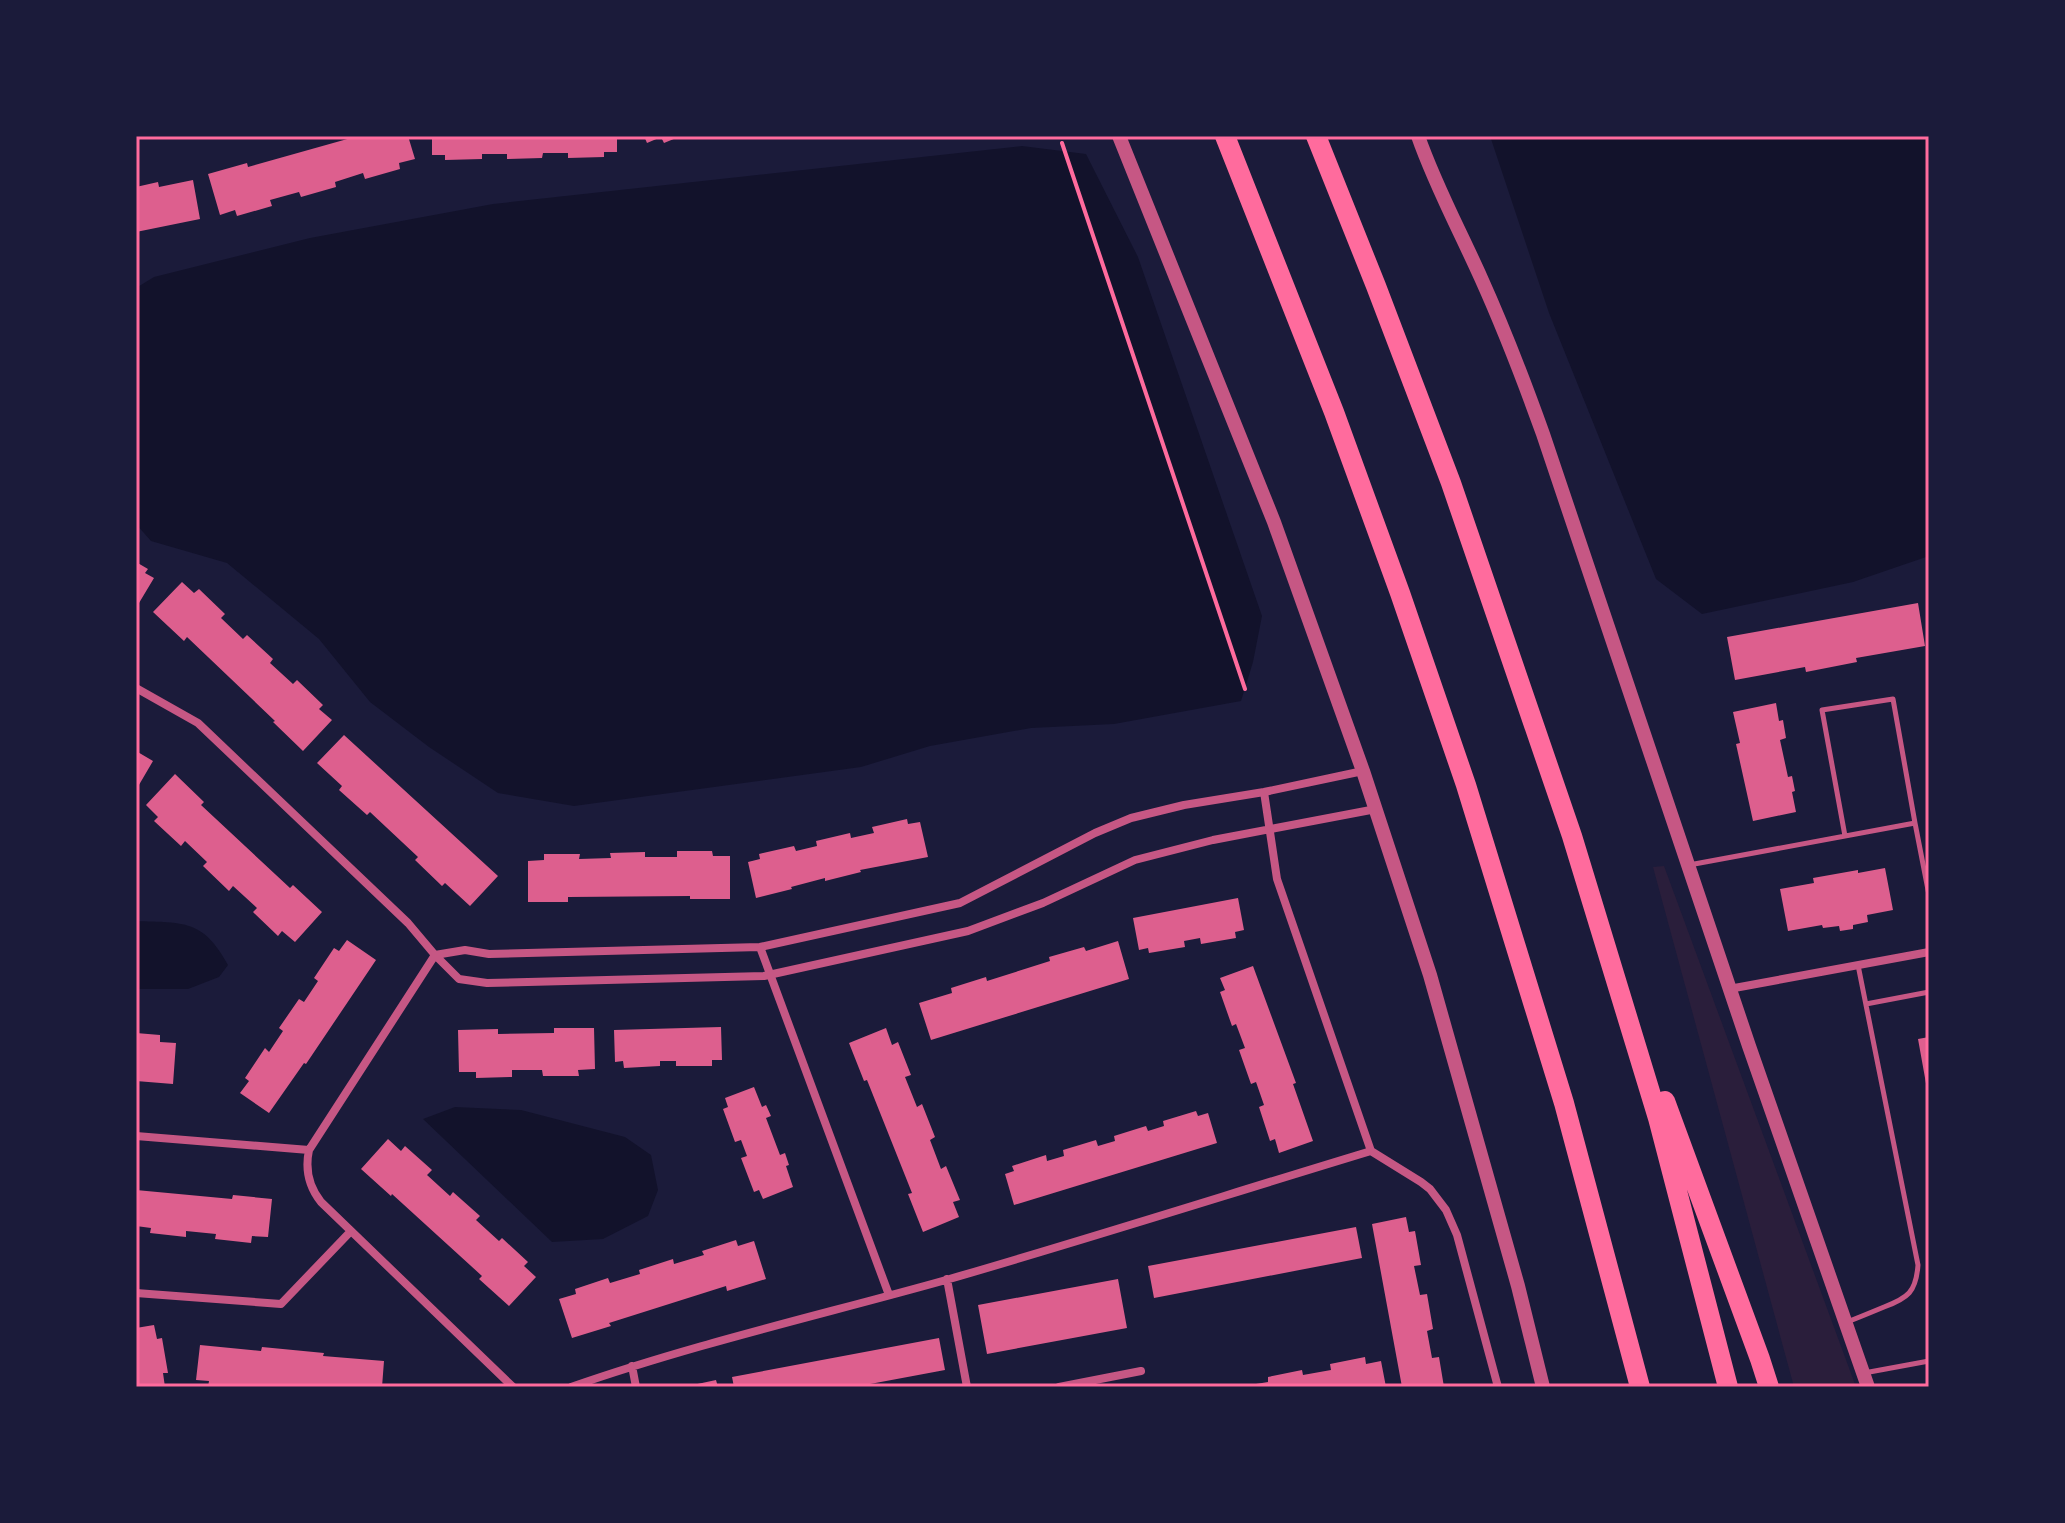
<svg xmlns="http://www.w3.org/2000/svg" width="2065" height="1523" viewBox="0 0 2065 1523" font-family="Cabin,sans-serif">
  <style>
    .green { fill: #2a1e3b }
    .water { fill: #12122b }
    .building { fill: #dd5f8e }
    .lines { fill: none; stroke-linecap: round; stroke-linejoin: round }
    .path { stroke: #ff6b9d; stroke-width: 4 }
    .service { stroke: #c65784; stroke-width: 5 }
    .minor { stroke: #c65784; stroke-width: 8 }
    .tertiary { stroke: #c65784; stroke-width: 14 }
    .motorway { stroke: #ff6b9d; stroke-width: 20 }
    .neatline { fill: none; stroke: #ff6b9d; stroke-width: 3 }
  </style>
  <rect width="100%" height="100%" fill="#1b1b3a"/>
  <path class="green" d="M1664,866l192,521h-62l-141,-520z"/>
  <path class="water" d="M1490,136h439v420l-76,26 -151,32 -46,-35 -107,-266z
    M1022,146l64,8 52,103 124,359 -9,46 -12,39 -127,23 -83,4 -101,18 -69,21 -287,39 -76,-13 -69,-46 -59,-45 -51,-63 -92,-76 -76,-22 -15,-17v-236l18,-11 156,-39 183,-34z
    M136,921c48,2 67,-2 92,44l-9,12 -31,12h-52z
    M455,1107l66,3 104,27 26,18 7,35 -10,26 -45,23 -51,3 -129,-123z"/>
  <path class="building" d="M358,136h50l7,23 -16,4 1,6 -35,10 -2,-6 -28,9 1,5 -35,10 -2,-5 -29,8 2,6 -35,10 -2,-6 -15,5 -12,-41 39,-11 1,4z
    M432,136h185v16h-13v5l-36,1v-5h-25l-1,5 -35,1v-5h-25v5l-37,1v-5h-13z
    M644,136h37l-17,7 -3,-6 -14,6z
    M193,180l7,39 -64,13v-45l22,-5 1,5z
    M136,562l12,7 -3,4 9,5 -18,30z
    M182,582l12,11 5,-4 26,25 -4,4 22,21 4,-4 26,24 -3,4 23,21 4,-4 26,25 -4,4 13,11 -29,31 -30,-29 2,-1 -88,-84 -3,4 -31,-29z
    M1918,603l7,43 -69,12 1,4 -51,10 -1,-5 -70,13 -8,-43z
    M1776,703l3,18 4,-1 3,18 -6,2 8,37 4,-1 3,15 -3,1 4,20 -43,9 -17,-77 4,-1 -7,-31z
    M344,735l154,141 -28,30 -25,-23 -3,3 -27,-26 3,-3 -48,-45 -3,3 -28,-25 3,-4 -25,-23z
    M136,751l17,10 -17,29z
    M175,774l29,28 -3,3 89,83 3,-3 29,27 -27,30 -13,-11 -4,5 -25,-24 4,-4 -24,-22 -4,5 -26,-25 4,-4 -22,-21 -4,5 -27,-25 4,-4 -12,-12z
    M907,819l1,5 12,-2 8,35 -68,13 1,2 -36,9v-3l-34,9 1,2 -36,9 -8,-36 12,-3 -1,-5 35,-8 2,5 21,-5 -1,-5 34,-8 1,5 23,-5 -2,-6z
    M677,851h35l1,5h17v43h-40v-3l-122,1v5h-40v-41l16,-1v-6h36l-1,5 32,-1 -1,-5 35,-1v5h32z
    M1885,868l8,42 -26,5 1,7 -15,3v4l-13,2 -1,-5 -16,2 -1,-3 -34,6 -8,-42 34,-6 -1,-5 45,-8v3z
    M1238,898l6,32 -9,2 1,6 -35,6 -1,-6 -16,3 1,6 -36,6 -1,-5 -9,2 -6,-32z
    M347,940l29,20 -70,104 -2,-1 -35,50 -29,-20 9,-12 -4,-3 20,-30 4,4 14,-21 -4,-3 20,-29 5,3 14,-21 -4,-3 20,-30 5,3z
    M1118,941l11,38 -198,61 -12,-37 33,-10 -1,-5 35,-11 1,4 63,-20 -1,-4 35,-10 2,4z
    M1253,966l43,117 -3,1 20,57 -34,12 -4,-14 -5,2 -11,-34 5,-2 -8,-23 -5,2 -12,-34 6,-2 -9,-24 -4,2 -12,-34 5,-2 -5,-12z
    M721,1027l1,33h-10v6h-36v-5h-16v5l-36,2 -1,-7 -8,1 -1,-32z
    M554,1028h40l1,41 -17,1 1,6h-36l-1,-6h-30v7l-36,1v-6h-17l-1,-42 40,-1v5l56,-1z
    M886,1028l6,17 6,-3 13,33 -6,2 12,30 5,-3 13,33 -5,3 11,29 5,-3 14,34 -7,2 6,15 -36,15 -15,-38 4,-1 -45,-113 -3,1 -15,-38z
    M136,1033l24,2v7l16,1 -3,41 -37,-3z
    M1929,1037v51l-2,1 -9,-50z
    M754,1087l8,20 4,-2 5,11 -5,2 14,37 5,-2 4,12 -3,1 7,21 -30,12 -4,-9 -5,2 -13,-34 6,-2 -6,-16 -6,2 -12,-33 5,-2 -3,-9z
    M1196,1111l2,5 10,-3 9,30 -203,62 -9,-31 9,-3 -2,-5 34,-11 1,6 17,-5 -1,-6 33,-10 2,6 17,-5 -1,-5 32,-10 2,5 16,-5 -1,-5z
    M388,1139l13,12 4,-5 27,24 -5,5 23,21 3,-4 27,24 -4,4 23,21 3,-3 26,24 -4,4 12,11 -27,29 -30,-27 3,-3 -90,-82 -1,2 -30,-27z
    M136,1190l96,9 1,-4 39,4 -4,38 -16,-1 -1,7 -36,-4 1,-5 -30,-3v6l-36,-4 1,-5 -15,-2z
    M1406,1217l3,15 6,-1 6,34 -7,1 6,29 7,-1 6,35 -6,2 5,27 7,-1 5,30h-42l-30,-163z
    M1356,1227l6,31 -208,40 -6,-32z
    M736,1240l2,6 16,-5 12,38 -39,12 -1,-5 -117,37 2,3 -39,12 -13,-39 17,-5 -1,-5 33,-11 2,5 30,-9 -1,-4 34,-11 1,5 30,-9 -2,-4z
    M1118,1279l9,49 -140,26 -9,-49z
    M154,1325l3,14 5,-1 6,35h-5l2,14h-29v-59z
    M939,1338l6,32 -91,17h-120l-2,-10z
    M200,1345l61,6 1,-4 62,6 -1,3 61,5 -2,26h-112l-23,-3 -1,3h-38l1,-6 -13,-1z
    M1365,1357l1,7 15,-3 5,26h-136v-2l18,-3v-5l34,-7 1,5 28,-5 -1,-6z
    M716,1380l2,7h-30v-1z"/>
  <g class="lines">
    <path class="path" d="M1062,143l183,546"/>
    <path class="service" d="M1845,836l-23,-126 71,-11 22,124
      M1689,865l226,-42 14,72
      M1866,1004l63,-12
      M1847,1322c13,-5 25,-10 37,-15 24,-9 32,-15 34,-42l-60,-300
      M1864,1373l65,-12"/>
    <path class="minor" d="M136,688l62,35 210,200 27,32 24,24 28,4 277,-7 204,-45 75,-28 92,-43 78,-20 163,-31
      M1264,792l13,87 94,272 50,31 9,7 16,21 11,25 41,152
      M760,947l129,348
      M435,955l30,-5 24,4 271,-7 200,-44 135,-70 36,-15 53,-13 80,-13 99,-21
      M435,955l-126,195c-4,19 0,37 12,52l192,185
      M1729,989l200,-37
      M136,1136l173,14
      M947,1279l20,108
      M136,1293l145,11 70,-73
      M632,1366l4,21
      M571,1387c123,-43 250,-72 375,-107 142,-41 283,-86 425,-129
      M1059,1387l82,-16"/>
    <path class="tertiary" d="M1119,136l155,386 89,249 67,204 88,311 25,101
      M1418,136c17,49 42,95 63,142 23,51 43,103 62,156l206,612 119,341"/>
    <path class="motorway" d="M1225,136l109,276 66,181 66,192 98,318 76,284
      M1316,136l60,150 75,197 121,353 86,282 70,269
      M1665,1101l95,258 9,28"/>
  </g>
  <rect width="2065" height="1523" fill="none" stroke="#1b1b3a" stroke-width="276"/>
  <rect x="138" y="138" width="1789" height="1247" class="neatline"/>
</svg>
